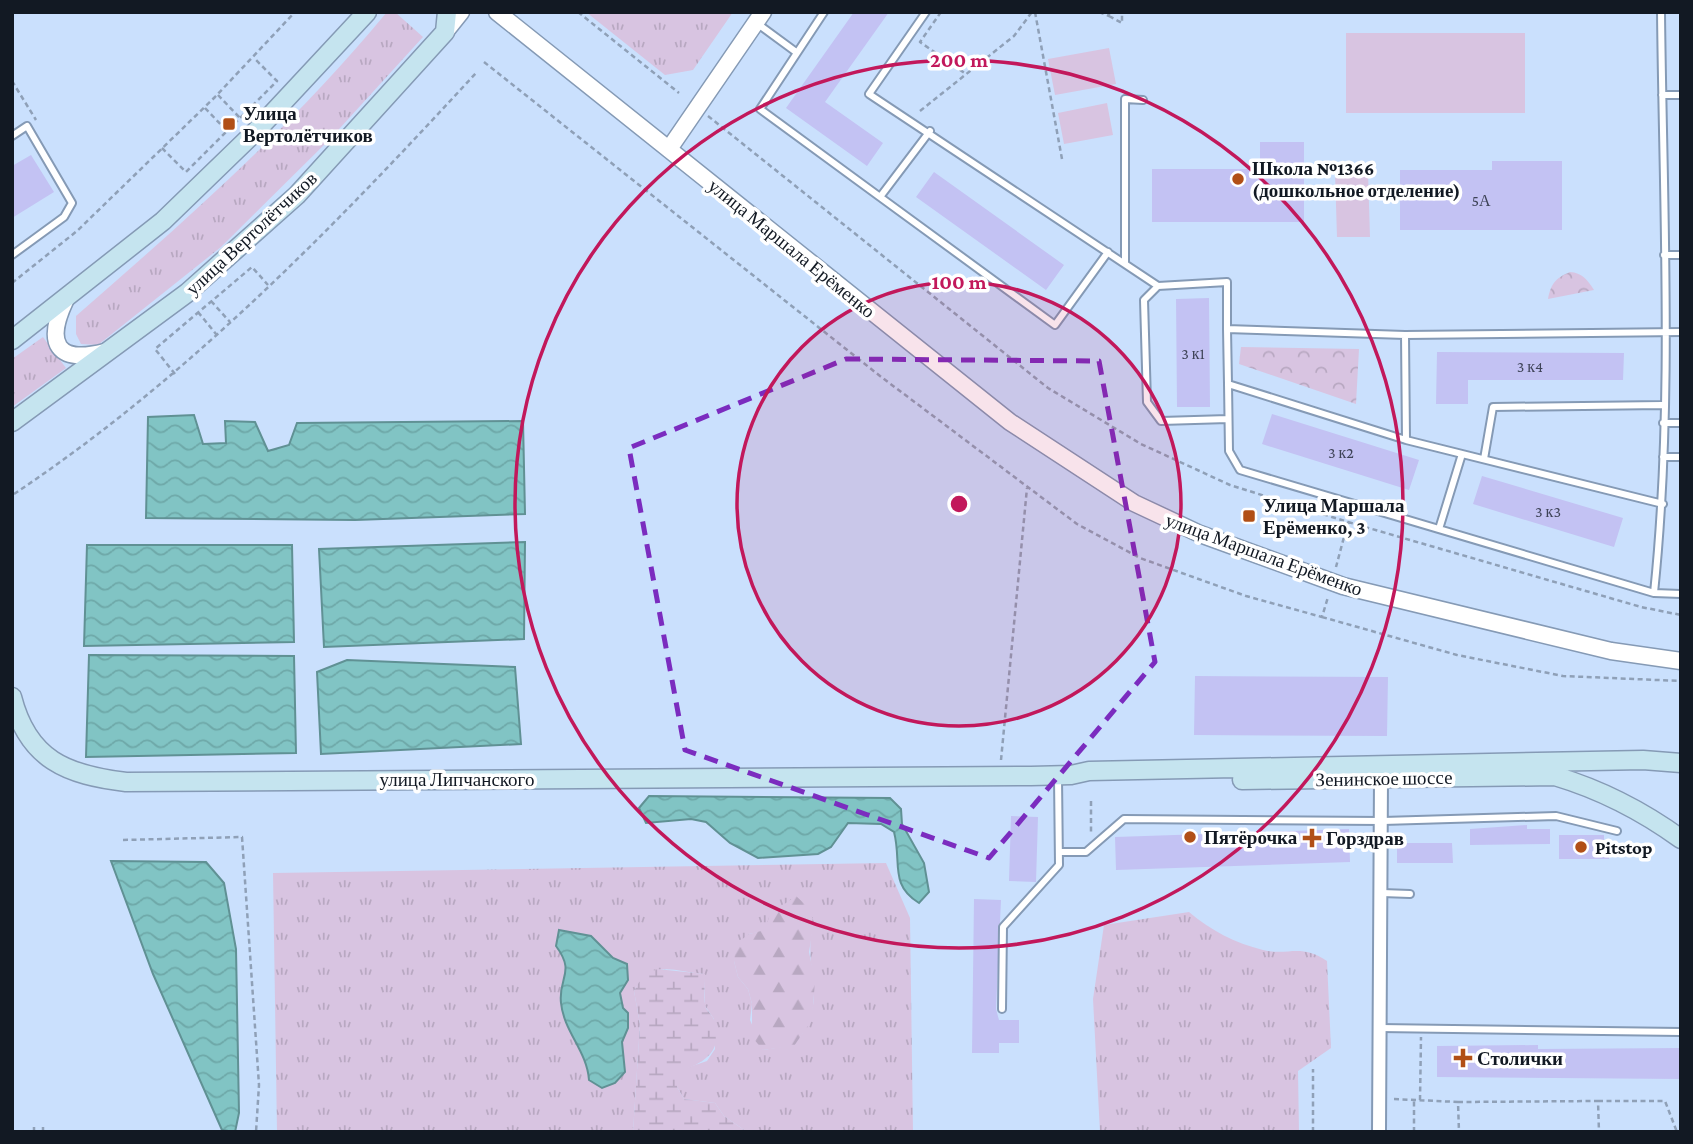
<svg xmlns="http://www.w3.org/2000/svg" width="1693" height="1144" viewBox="0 0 1693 1144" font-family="'Crimson Pro',serif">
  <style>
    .grass { fill: url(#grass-tufts); fill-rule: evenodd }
    .forest { fill: url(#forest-firs) }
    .wetland { fill: url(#wetland-marsh) }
    .park { fill: url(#park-crowns) }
    .garden { fill: #d8c4e1 }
    .water { fill: url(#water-waves); stroke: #609194; stroke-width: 2 }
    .building { fill: #c3c2f3 }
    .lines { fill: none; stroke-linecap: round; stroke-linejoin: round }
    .service-casing { stroke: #859ab5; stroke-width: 10 }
    .minor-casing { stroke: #859ab5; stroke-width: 16 }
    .tertiary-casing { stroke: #859ab5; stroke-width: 19 }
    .secondary-casing { stroke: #859ab5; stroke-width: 21 }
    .path { stroke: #8fa0b7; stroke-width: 2.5; stroke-dasharray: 5 3.5; stroke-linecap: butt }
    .service { stroke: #fff; stroke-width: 6 }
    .minor { stroke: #fff; stroke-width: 12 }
    .tertiary { stroke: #fff; stroke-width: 16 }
    .secondary { stroke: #c5e4ef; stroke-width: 18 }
    .marked { fill: none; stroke: #7b2cbf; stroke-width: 5; stroke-dasharray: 14 9; stroke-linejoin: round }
    .ring { fill: none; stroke: #c2185b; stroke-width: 3.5 }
    .poi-dot { fill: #b14f16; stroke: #fff; stroke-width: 2.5 }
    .labels { text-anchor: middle; stroke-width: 7; stroke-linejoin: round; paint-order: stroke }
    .number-label { font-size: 16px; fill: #3e4357 }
    .poi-label { font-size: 19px; font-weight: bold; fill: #121923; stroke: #fff; text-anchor: start }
    .street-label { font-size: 19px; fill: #121923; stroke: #fff }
    .centre { fill: #c2185b; stroke: #fff; stroke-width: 3.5 }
    .ring-label { font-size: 21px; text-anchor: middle; font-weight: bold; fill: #c2185b; stroke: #fff; stroke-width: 7; stroke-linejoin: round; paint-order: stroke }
  </style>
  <defs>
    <pattern id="grass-tufts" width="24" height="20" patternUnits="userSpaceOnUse" patternTransform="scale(1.75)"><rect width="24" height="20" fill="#d8c4e1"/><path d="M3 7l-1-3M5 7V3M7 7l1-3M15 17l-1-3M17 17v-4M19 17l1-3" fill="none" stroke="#b8a8c1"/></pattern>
    <pattern id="forest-firs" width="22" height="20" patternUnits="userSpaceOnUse" patternTransform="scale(1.75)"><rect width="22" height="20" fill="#d8c4e1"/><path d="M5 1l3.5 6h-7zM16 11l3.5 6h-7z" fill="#b8a8c1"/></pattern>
    <pattern id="wetland-marsh" width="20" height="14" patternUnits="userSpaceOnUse" patternTransform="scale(1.75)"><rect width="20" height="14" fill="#d8c4e1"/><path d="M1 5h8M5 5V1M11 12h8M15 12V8" fill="none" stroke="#b8a8c1"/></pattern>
    <pattern id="park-crowns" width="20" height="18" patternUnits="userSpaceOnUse" patternTransform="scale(1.75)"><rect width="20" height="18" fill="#d8c4e1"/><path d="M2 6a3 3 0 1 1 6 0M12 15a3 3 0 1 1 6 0" fill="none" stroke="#b8a8c1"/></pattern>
    <pattern id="water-waves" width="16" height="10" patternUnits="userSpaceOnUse" patternTransform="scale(1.75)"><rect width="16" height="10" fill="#81c4c4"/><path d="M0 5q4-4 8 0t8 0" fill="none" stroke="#6ea8a8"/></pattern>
  </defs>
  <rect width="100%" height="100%" fill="#cae0fd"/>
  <path class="grass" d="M387,12h8l28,25 -93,102 -109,108 -123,98 -17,-1 -5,-10v-18c110,-96 218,-191 311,-304z
    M586,12h147l-40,58 -28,5z
    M43,337l23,31 -54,39v-48z
    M886,863l24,55 3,214h-166l-23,-16 -9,-13 -31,-4 -7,-12v-16l30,-10 8,-12 -1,-30 -9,-13 -1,-32c-31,-2 -50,-16 -70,17l6,33 -7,108h-356l-4,-259zM814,921c-14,52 19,75 -20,124l-31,5 -13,-30 2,-16 -4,-15 -10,-12 -4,-16 15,-27zM591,936l22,22 15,22 -8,13 8,35 -6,14 3,30 -36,8c-2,-28 -21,-46 -27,-73 -5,-17 6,-31 4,-49z
    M1189,912c21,18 46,31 74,38 26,6 38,-7 64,11l4,87 -33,23 1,61h-199l-7,-133 11,-74z"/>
  <path class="forest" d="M796,896l12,11 6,15 -5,30 6,29 -3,39 -18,26 -31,4 -11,-13v-33l-4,-15 -10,-12 -4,-16 2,-17 13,-10 16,-4 5,-16z"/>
  <path class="wetland" d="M657,969l48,5c0,10 -2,25 1,34 3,5 7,8 9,14 8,31 -12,42 -38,50v15l7,12 31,4 9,13 23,16h-114l7,-108 -6,-33 8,-14z"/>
  <path class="park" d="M1570,272c12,1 17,7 24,18l-46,9c3,-15 7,-21 22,-27z
    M1241,347l118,2 -3,55 -117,-40z"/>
  <path class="garden" d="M1346,33h179v80h-179z
    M1109,48l7,36 -61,11 -7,-36z
    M1107,103l6,32 -49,9 -6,-31z
    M1368,172l2,65h-33l-2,-64z"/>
  <path class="water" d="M194,415l9,29 23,-1 -1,-22 30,1 13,29 21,-6 8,-22 226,-2 2,93 -170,6 -209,-2 2,-101z
    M525,542l-1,97 -200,8 -5,-98z
    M87,545h205l2,97 -210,4z
    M89,655l205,1 2,97 -210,4z
    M347,660l168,7 6,77 -200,10 -4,-82z
    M649,796l241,2 11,11 1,15 22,39 5,29 -10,11c-30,-18 -17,-41 -25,-71l-13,-8 -33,-1 -17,24 -13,7 -60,4 -28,-15 -24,-21 -15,-3 -45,4 -7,-15z
    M111,861l95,1 18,21 12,66 3,164 -4,19 -13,-2 -69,-156z
    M559,930l32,6 22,22 14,6 1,16 -8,13 3,15 5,5v15l-6,14 3,30 -10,11 -13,5 -13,-8c-2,-29 -25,-48 -28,-77 -3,-26 15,-30 -5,-57z"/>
  <path class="building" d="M854,12h35l-64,90 58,41 -16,23 -81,-58z
    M1260,142h44v80h-152v-53h108z
    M31,155l23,37 -42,26v-52z
    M1492,161h70v69h-162v-60h92z
    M934,172l130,93 -18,25 -130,-93z
    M1209,298l1,109h-33l-1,-108z
    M1437,352l187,1 -1,27h-155v24h-32z
    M1272,414l147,46 -10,30 -147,-46z
    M1482,476l141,42 -9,29 -141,-43z
    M1195,676l193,1 -1,59 -193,-1z
    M1011,816l27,1 -2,65 -27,-1z
    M1527,825v4h23v15l-80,1v-16z
    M1349,829l1,33 -234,8 -1,-33z
    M1559,835h45v9h5v15h-50z
    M1397,843h55l1,20h-56z
    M974,899l27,1 -5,109 3,11h20v23h-20v10h-27z
    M1538,1045v4l143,-1v31l-244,-2v-31z"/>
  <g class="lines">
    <g class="service-casing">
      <path id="service" d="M824,12l-64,97 120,88 50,-66
        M926,12l-57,82 289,192
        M758,24l38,28
        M1662,95h19
        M12,136l15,-10 45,77 -8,14 -52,38
        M880,197l175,128 53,-73
        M1664,255h17
        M1125,264v-165l18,1
        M1227,329v-47l-69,4 -14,14 3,102 14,19 67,-2
        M1405,335l1,105
        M1228,384l1,67 11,19 414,123 27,1
        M1663,423h18
        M1663,457h18
        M1484,459l9,-52 169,-2
        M1663,504l-257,-64 -178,-56 -1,-55 178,6 276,-3
        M1439,529l23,-75
        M1654,593c20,-191 9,-388 7,-581
        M1059,852h27l38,-33 259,2 173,-5 61,15
        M1382,893l28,1
        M1002,1009l1,-82 56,-62 -1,-87
        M1380,1028l301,4"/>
    </g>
    <g class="minor-casing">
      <path id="minor" d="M1379,1132l2,-353"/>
    </g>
    <g class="tertiary-casing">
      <path id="tertiary" d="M497,12l513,410 124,81 66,31 143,52 268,65 70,10
        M445,32l16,-20
        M669,149l94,-137
        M65,301c-20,43 -8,63 40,51"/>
    </g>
    <g class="secondary-casing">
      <path id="secondary" d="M12,340l151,-119 94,-91 110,-118
        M12,422l175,-129 110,-98 148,-163 2,-20
        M12,697c16,63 55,78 114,85l905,-6 40,-1 18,-4 554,-11 38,3
        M1242,780l313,-4c47,14 86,34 126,63"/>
    </g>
    <path class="path" d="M578,12l101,81
      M941,12l-21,30 46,32
      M1035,12l27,147
      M1099,12l10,4v-4
      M1109,16l13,7v-11
      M484,62l396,314 197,148 63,34 106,38 76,21 6,-20
      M12,81l24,39
      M218,95l22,23
      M205,108l22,23
      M920,111l94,-75 18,-24
      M708,116l340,272 93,56 89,41 118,37 -12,45
      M162,148l24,24 91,-91 -23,-23
      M12,283l65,-52 138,-134 80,-85
      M211,301l19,21
      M198,312l18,22
      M175,374l-20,-25 97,-82 16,18
      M14,494c174,-116 320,-267 462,-421
      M1348,522l293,85 40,8
      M1322,617l135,38 106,21 118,5
      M1001,760l26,-272
      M1091,801v31
      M123,840l119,-3 17,248 -3,47
      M1394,1099l64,3 1,30
      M1420,1100l1,-63
      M1598,1101h67l12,31
      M1458,1102l140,-1 1,31
      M34,1132v-6
      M43,1132v-8
      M1313,1132v-63
      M1414,1132v-32"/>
    <use href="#service" class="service"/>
    <use href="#minor" class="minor"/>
    <use href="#tertiary" class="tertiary"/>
    <use href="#secondary" class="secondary"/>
  </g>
  <path class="marked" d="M846,359l253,2 56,301 -166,196 -304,-108 -56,-302z"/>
  <circle cx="959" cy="504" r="222" fill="#c2185b" fill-opacity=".12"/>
  <g class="ring">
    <circle cx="959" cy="504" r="222"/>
    <circle cx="959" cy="504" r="444"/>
  </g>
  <g class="poi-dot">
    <rect x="222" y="117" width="14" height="14" rx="3.5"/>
    <circle cx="1238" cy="179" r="7"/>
    <rect x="1242" y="509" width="14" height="14" rx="3.5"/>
    <circle cx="1190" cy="837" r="7"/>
    <path d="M1308.5 827.5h7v7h7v7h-7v7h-7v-7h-7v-7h7z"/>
    <circle cx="1581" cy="847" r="7"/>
    <path d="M1459.5 1047.5h7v7h7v7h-7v7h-7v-7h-7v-7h7z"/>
  </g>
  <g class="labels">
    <g class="number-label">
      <text x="1481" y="206">5А</text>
      <text x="1193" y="359">3 к1</text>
      <text x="1530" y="372">3 к4</text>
      <text x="1341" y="458">3 к2</text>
      <text x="1548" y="517">3 к3</text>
    </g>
    <g class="poi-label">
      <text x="243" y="120">Улица<tspan x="243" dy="22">Вертолётчиков</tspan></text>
      <text x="1252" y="175">Школа №1366<tspan x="1252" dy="22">(дошкольное отделение)</tspan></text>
      <text x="1263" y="512">Улица Маршала<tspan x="1263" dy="22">Ерёменко, 3</tspan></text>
      <text x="1204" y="844">Пятёрочка</text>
      <text x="1326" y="845">Горздрав</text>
      <text x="1595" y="854">Pitstop</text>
      <text x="1477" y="1065">Столички</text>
    </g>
    <g class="street-label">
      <text transform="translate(251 233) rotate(-43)" y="7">улица Вертолётчиков</text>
      <text transform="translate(792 248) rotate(39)" y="7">улица Маршала Ерёменко</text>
      <text transform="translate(1264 554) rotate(20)" y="7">улица Маршала Ерёменко</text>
      <text transform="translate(1384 778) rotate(-1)" y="7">Зенинское шоссе</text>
      <text x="457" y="786">улица Липчанского</text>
    </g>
  </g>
  <circle cx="959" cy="504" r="10" class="centre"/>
  <g class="ring-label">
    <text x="959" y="67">200 m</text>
    <text x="959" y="289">100 m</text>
  </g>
  <rect width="1693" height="1144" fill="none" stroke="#121923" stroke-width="28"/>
</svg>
